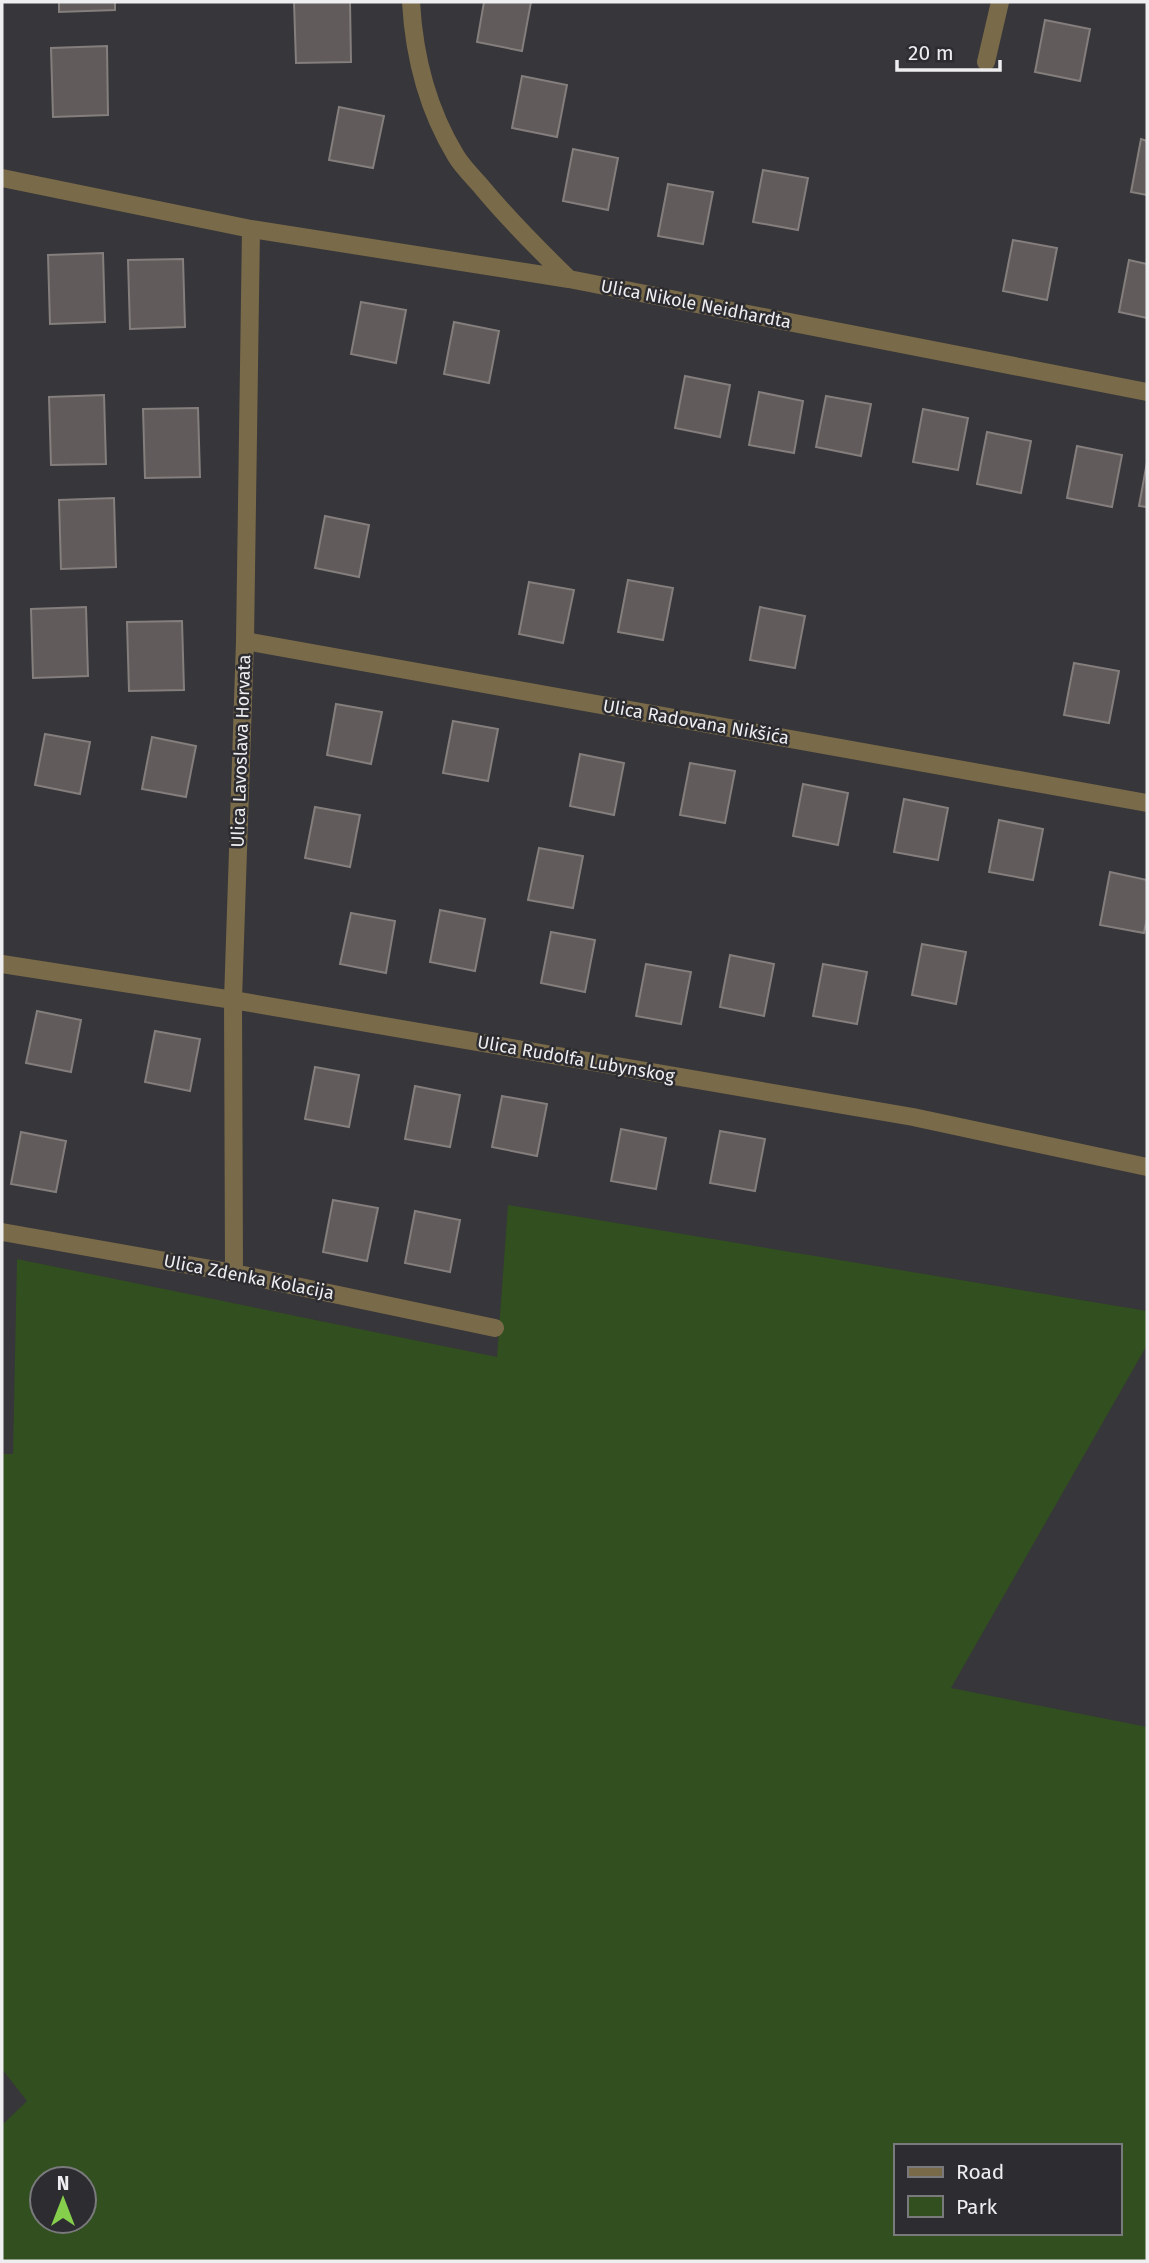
<svg xmlns="http://www.w3.org/2000/svg" width="1149" height="2263" viewBox="0 0 1149 2263" font-family="'Fira Sans',sans-serif">
  <style>
    .green { fill: #314f1f; fill-rule: evenodd }
    .building { fill: #615c5b; stroke: #847e7d; stroke-width: 2 }
    .lines { fill: none; stroke-linecap: round; stroke-linejoin: round }
    .minor { stroke: #796a49; stroke-width: 18 }
    .labels { text-anchor: middle; stroke-width: 5; stroke-linejoin: round; paint-order: stroke }
    .street-label { font-size: 18px; fill: #eeeef1; stroke: #2d2c30 }
  </style>
  <rect width="100%" height="100%" fill="#37363a"/>
  <path class="green" d="M508,1205l639,106v34l-196,343 196,39v534h-1145v-136l25,-24 -25,-32v-615h11l4,-195 480,98zM895,2146h224v87h-224zM42,2179h42v42h-42z"/>
  <path class="building" d="M59,2h56v8l-56,2z
    M294,2h56l1,60 -55,1z
    M484,2h47l-9,49 -45,-9z
    M1045,20l45,9 -10,52 -45,-9z
    M107,46l1,69 -55,2 -2,-69z
    M522,76l45,9 -10,52 -45,-9z
    M339,107l45,9 -11,52 -44,-8z
    M1141,139l6,2v54l-16,-3z
    M573,149l45,9 -10,52 -45,-9z
    M763,170l45,8 -10,52 -45,-8z
    M668,184l45,8 -10,52 -45,-8z
    M1013,240l44,8 -10,52 -44,-9z
    M103,253l2,69 -55,2 -2,-69z
    M183,259l2,68 -55,2 -2,-69z
    M1129,260l18,4v54l-28,-6z
    M361,302l45,8 -10,53 -45,-9z
    M454,322l45,9 -10,52 -45,-9z
    M685,376l45,9 -10,52 -45,-9z
    M759,392l44,9 -9,52 -45,-8z
    M104,395l2,69 -55,1 -2,-68z
    M826,396l45,8 -10,52 -45,-9z
    M198,408l2,69 -55,1 -2,-69z
    M923,409l45,9 -10,52 -45,-8z
    M987,432l44,9 -10,52 -44,-9z
    M1077,446l45,9 -10,52 -45,-9z
    M1147,462v45l-8,-1z
    M114,498l2,69 -55,2 -2,-69z
    M325,516l44,9 -10,52 -44,-9z
    M628,580l45,8 -10,52 -45,-8z
    M529,582l45,8 -11,53 -44,-9z
    M86,607l2,69 -55,2 -2,-69z
    M760,607l45,9 -10,52 -45,-8z
    M182,621l2,69 -55,1 -2,-69z
    M1074,663l45,8 -10,52 -45,-8z
    M336,704l46,8 -11,52 -44,-9z
    M453,721l45,8 -10,52 -45,-8z
    M45,734l45,8 -10,52 -45,-9z
    M152,737l44,9 -10,51 -44,-8z
    M580,754l44,9 -10,52 -44,-9z
    M690,763l45,8 -10,52 -45,-8z
    M803,784l45,9 -10,52 -45,-9z
    M904,799l44,9 -10,52 -44,-8z
    M315,807l45,8 -10,52 -45,-9z
    M999,820l44,9 -10,51 -44,-8z
    M539,848l44,8 -10,52 -45,-8z
    M1110,872l37,8v38l-3,15 -44,-8z
    M440,910l45,9 -10,52 -45,-9z
    M351,913l44,8 -9,52 -46,-9z
    M551,932l44,8 -10,52 -44,-9z
    M922,944l44,8 -10,52 -44,-9z
    M730,955l44,9 -10,52 -44,-9z
    M646,964l45,8 -10,52 -45,-8z
    M823,964l44,8 -10,52 -44,-8z
    M37,1011l44,9 -10,52 -45,-9z
    M155,1031l45,8 -10,52 -45,-9z
    M315,1067l44,8 -10,52 -44,-8z
    M415,1086l45,9 -10,52 -45,-8z
    M502,1096l45,8 -10,52 -45,-9z
    M621,1129l45,9 -10,51 -45,-8z
    M720,1131l45,8 -10,52 -45,-8z
    M21,1132l45,9 -10,51 -45,-8z
    M333,1200l45,8 -11,53 -44,-9z
    M415,1211l45,9 -10,52 -45,-9z"/>
  <g class="lines">
    <path class="minor" d="M411,2c3,53 17,108 45,154 6,10 16,20 24,29 28,34 58,64 89,94l578,113
      M986,62l14,-60
      M2,178l249,51 318,50
      M245,641l902,162
      M2,964l231,36 680,117 234,50
      M2,1232l232,41 261,55
      M234,1273l-1,-273 12,-359 6,-412"/>
  </g>
  <g class="labels">
    <g class="street-label">
      <text transform="translate(696 304) rotate(11)" y="6">Ulica Nikole Neidhardta</text>
      <text transform="translate(696 722) rotate(10)" y="6">Ulica Radovana Nikšića</text>
      <text transform="translate(241 751) rotate(-88)" y="6">Ulica Lavoslava Horvata</text>
      <text transform="translate(576 1059) rotate(10)" y="6">Ulica Rudolfa Lubynskog</text>
      <text transform="translate(249 1277) rotate(11)" y="6">Ulica Zdenka Kolacija</text>
    </g>
  </g>
  <rect width="1149" height="2263" fill="none" stroke="#eeeef1" stroke-width="7"/>
  <rect x="894" y="2144" width="228" height="91" fill="#2d2c30" stroke="#7a7a7d" stroke-width="2"/>
  <rect x="908" y="2167" width="35" height="10" fill="#796a49" stroke="#7a7a7d" stroke-width="2"/>
  <text x="956" y="2179" font-size="21" fill="#eeeef1">Road</text>
  <rect x="908" y="2196" width="35" height="21" fill="#314f1f" stroke="#7a7a7d" stroke-width="2"/>
  <text x="956" y="2214" font-size="21" fill="#eeeef1">Park</text>
  <g transform="translate(63 2200)"><circle r="33" fill="#2d2c30" stroke="#7a7a7d" stroke-width="2"/>
  <path d="M0-5L12 26L0 18L-12 26Z" fill="#85cf4d"/>
  <text y="-10" font-size="19" font-weight="bold" text-anchor="middle" fill="#eeeef1">N</text>
  </g>
  <path d="M897 60v10h103v-10" fill="none" stroke="#eeeef1" stroke-width="3.5"/>
  <text x="908" y="60" font-size="21" fill="#eeeef1" stroke="#2d2c30" stroke-width="5" paint-order="stroke">20 m</text>
</svg>
